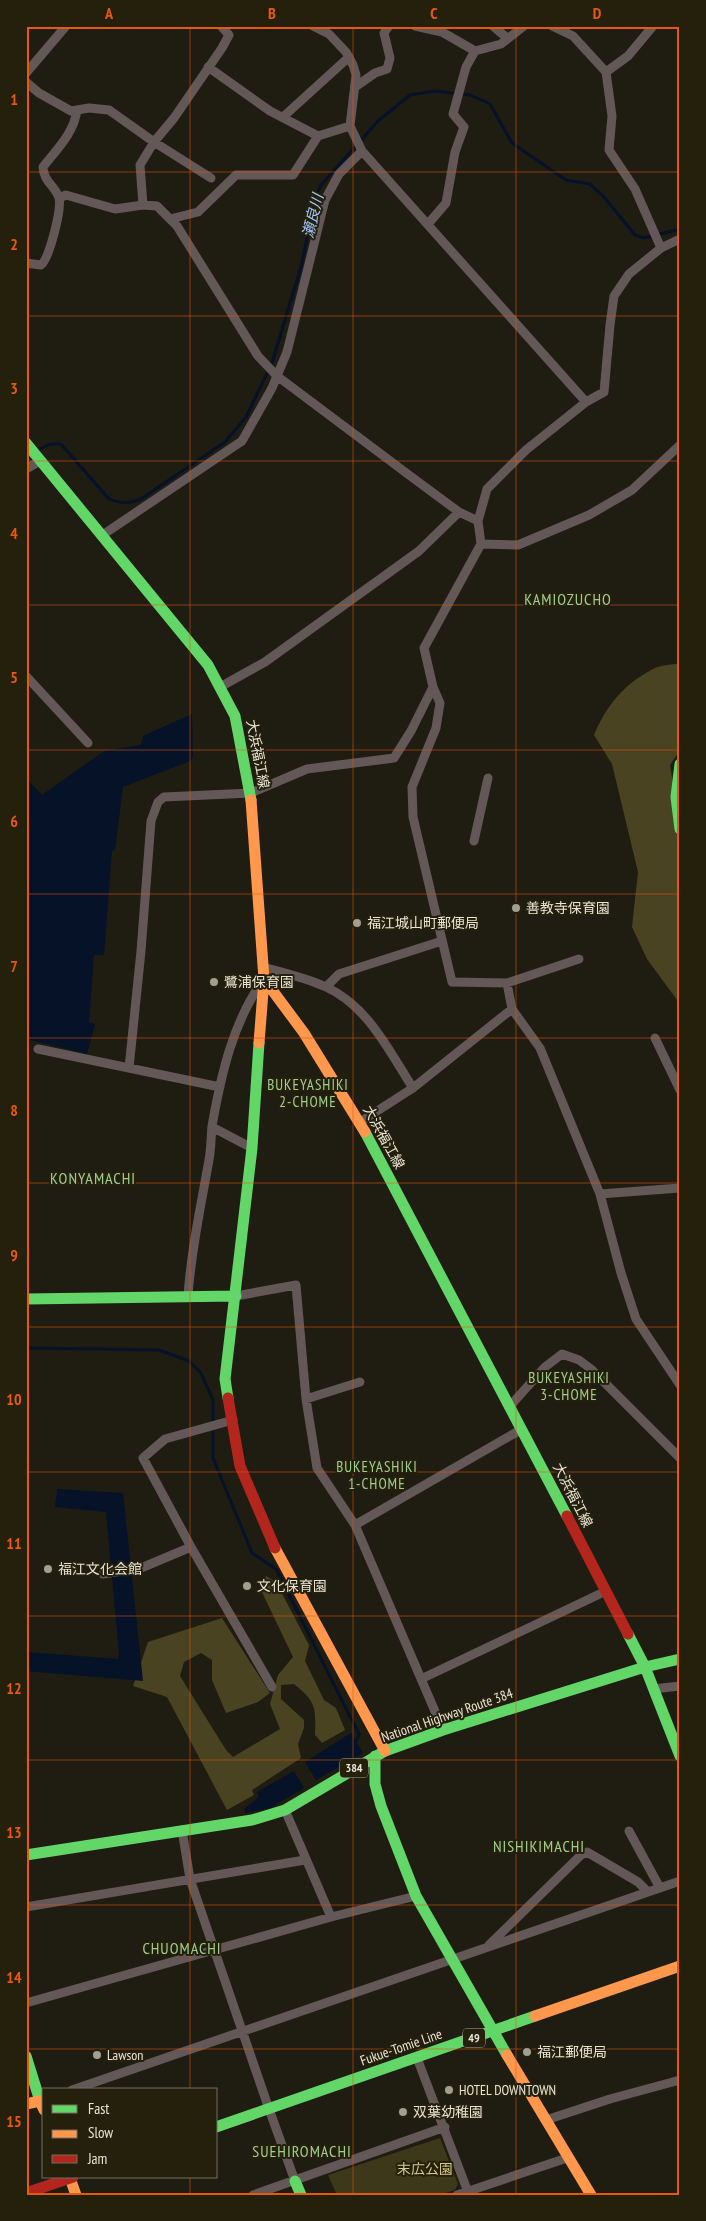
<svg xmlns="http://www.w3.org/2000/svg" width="706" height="2221" viewBox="0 0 706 2221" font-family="'PT Sans Narrow','Noto Sans JP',sans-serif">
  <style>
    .green { fill: #3e381b }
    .forest { fill: #4a4322 }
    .water { fill: #051227 }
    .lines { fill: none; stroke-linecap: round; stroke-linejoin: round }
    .stream { stroke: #051227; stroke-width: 3 }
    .street { stroke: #635758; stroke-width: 9 }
    .fast { stroke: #63d668; stroke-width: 11 }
    .slow { stroke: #ff974d; stroke-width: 11 }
    .jam { stroke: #b3261e; stroke-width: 11 }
    .grid { fill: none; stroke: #e8590c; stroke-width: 1; stroke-opacity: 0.55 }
    .poi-dot { fill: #a19e92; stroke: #25200c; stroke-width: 2 }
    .labels { text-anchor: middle; stroke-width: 4; stroke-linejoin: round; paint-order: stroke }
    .shield { fill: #25200c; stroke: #ada99a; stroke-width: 1 }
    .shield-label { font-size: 12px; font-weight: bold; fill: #e7e4d7 }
    .street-label { font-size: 14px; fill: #e7e4d7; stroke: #25200c }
    .poi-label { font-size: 14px; fill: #e7e4d7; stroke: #25200c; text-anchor: start }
    .park-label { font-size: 14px; fill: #d6c888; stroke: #25200c }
    .water-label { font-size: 15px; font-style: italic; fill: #9fc6fa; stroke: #25200c }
    .neighbourhood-label { font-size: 15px; letter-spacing: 1px; fill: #9fce8f; stroke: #25200c }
    .quarter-label { font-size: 16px; letter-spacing: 1px; fill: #9fce8f; stroke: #25200c }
    .neatline { fill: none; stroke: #e8590c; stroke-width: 2 }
    .grid-label { font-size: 16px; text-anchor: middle; font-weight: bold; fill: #e8590c }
  </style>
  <rect width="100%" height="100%" fill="#1f1c12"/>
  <path class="green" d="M440,2138l18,46 -3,6 -16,5h-102l-9,-20z"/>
  <path class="forest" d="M680,663v87l-10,15 10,64v175l-33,-45 -15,-32 6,-55 -26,-108 -18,-29c12,-29 30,-51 59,-66 7,-4 19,-4 27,-6z
    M266,1576l10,6 33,63 -4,16 19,39 12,8 9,22 -23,13 -7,-8c1,-28 1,-33 -21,-51l-13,1v14l23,21v8l-6,16 3,14 -49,32 2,5 -27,15 -60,-113 -34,-11 15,-44 74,-24 48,75 -12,9 -32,11 -14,-33v-20l-11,-7 -17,9 -4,14 46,74 7,7 47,-28 -10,-25 8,-29 15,-18 -33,-69z"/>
  <path class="water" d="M192,714l1,43 -3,4 -67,26 -8,63 -3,1 -8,104h-10l-5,67 6,2 -8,30 -57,-14 -4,64v-326l16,17 62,-44 37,-6 2,-9z
    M57,1489l66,4 20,188 -117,-10v-19l92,7 1,-5 -13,-142 -51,-5z
    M351,1733l12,20 -47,27 -11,-18z
    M294,1771l10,17 -34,20 -25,5 -1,-4 15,-12 -2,-5z"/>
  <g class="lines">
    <path class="stream" d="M36,451l14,-7h11l47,54c11,6 20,6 33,1l84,-57 21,-25 26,-54 29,-96 15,-72 5,-10 57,-64 32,-26 25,-4 35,4 20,9 22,39 54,37 24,4 14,13 31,38 9,3 36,-9
      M26,1348l133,2 30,11 12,12 12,27v58l39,95 24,16 83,165 -3,8"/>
    <path class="street" d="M313,26l16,8 17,18 7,13 3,10 -6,51 12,25 224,251
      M415,26l27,6 33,19 26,-7 23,-18
      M493,26l14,12
      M552,26l21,10 33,36 6,44 -3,34 26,39 26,59
      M208,67l62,44 48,25
      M606,72l22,-16 25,-30
      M26,73l40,-47
      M26,82l13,11 32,18 18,-3 20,2 45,32 57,36
      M355,87l20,-14 12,-4 3,-11 -6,-25 5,-7
      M283,117l66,-60
      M59,198l7,-3 49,14 28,-4 14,1 20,20 81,130 19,20 132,99 50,37 19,9 3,23 -57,104 9,39 7,16 -4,25 -24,59 1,30 39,165 55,1 72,-24
      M143,205l-3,-40 14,-23 20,-24 48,-70 7,-13 -8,-9
      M170,219l28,-7 38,-37h57l25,-39 32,-10
      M428,224l18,-21 9,-51 9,-25 -11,-13 13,-47 9,-16
      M26,263l15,2c8,-6 21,-56 18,-67 -4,-13 -15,-15 -16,-31 14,-18 31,-34 34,-57
      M26,469l14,-8
      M478,521l9,-32 39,-39 60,-48 18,-10 6,-67 4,-29 15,-22 32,-26 19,-9
      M101,536l141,-95 30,-53 15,-36 38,-152 14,-26 23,-23
      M481,544l37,1 71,-30 43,-25 48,-45
      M26,676l62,67
      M220,687l45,-25 154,-111 40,-39
      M474,841l14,-63
      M263,967c21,6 44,11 63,20 42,19 63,64 87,101
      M507,983l5,26 28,39 60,146 21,79 15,46 44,66
      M326,987l13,-13 103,-33
      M655,1038l25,52
      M38,1049l182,38
      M129,1068l12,-117 10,-130 7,-19 6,-5 87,-4 56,-24 87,-11 17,-27 22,-44
      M360,1122l53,-34 99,-79
      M212,1127l40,21
      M600,1194l80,-6
      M188,1296c3,-45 13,-91 21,-136 2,-11 2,-23 3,-34 9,-51 21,-105 52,-147
      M236,1296l60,-11 10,114 11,69 38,57 88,205
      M306,1399l54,-17
      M510,1406l35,-39 17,-13 17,6 12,9 89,89
      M233,1420l-68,19 -22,19 48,89 81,140
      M355,1525l167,-96
      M103,1574l38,-6 50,-21
      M421,1679l185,-88
      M653,1689l27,-3
      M285,1810l46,107
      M182,1830l8,49 79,230 26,72
      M629,1831l31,57
      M26,1907l279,-47
      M489,1945l92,-90 6,-3 51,30 10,10
      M26,2003l305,-86 85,-21
      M417,2058l51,134
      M72,2090l608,-209
      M546,2120l64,-21 70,-19
      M253,2195l192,-68
      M457,2195l110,-37"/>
    <path class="fast" d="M26,443l182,222 27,51 16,84
      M680,764l-4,33 4,32
      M365,1132l202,384
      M26,1299l210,-3
      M228,1398l-3,-19 27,-231 7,-105
      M628,1634l17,33 35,89
      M375,1756v28l6,22 35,90 91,159
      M26,1855l226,-35 33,-10 100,-59 58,-21 202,-63 35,-8
      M26,2056l14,45
      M216,2127l319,-111
      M295,2181l6,14"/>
    <path class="slow" d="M251,800l13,179 -5,64
      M264,979l40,54 61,99
      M275,1548l110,203
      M535,2016l145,-50
      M507,2055l84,140
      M26,2104l14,-3 4,9
      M70,2178l6,17"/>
    <path class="jam" d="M228,1398l12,68 35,82
      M567,1516l61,118
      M26,2193l47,-16"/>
  </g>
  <path class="grid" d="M190,26v2064M353,26v2169M516,26v2169M26,172h654M26,316h654M26,461h654M26,605h654M26,750h654M26,894h654M26,1038h654M26,1183h654M26,1327h654M26,1472h654M26,1616h654M26,1760h654M26,1905h654M26,2049h654M190,2177v18"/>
  <g class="poi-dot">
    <circle cx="516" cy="908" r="5"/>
    <circle cx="357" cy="923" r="5"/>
    <circle cx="214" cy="982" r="5"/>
    <circle cx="48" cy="1569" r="5"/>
    <circle cx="247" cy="1586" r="5"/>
    <circle cx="527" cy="2052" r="5"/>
    <circle cx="97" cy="2055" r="5"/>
    <circle cx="449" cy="2090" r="5"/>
    <circle cx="403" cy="2112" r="5"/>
  </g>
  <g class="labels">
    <g class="shield">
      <rect x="340" y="1758.5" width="28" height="19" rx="4"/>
      <rect x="463" y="2028.5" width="22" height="19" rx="4"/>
    </g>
    <g class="shield-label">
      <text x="354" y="1772">384</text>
      <text x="474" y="2042">49</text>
    </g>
    <g class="street-label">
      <text transform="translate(258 754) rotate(79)" y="5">大浜福江線</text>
      <text transform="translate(384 1137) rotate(61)" y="5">大浜福江線</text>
      <text transform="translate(573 1495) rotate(63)" y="5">大浜福江線</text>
      <text transform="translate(447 1715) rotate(-19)" y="5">National Highway Route 384</text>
      <text transform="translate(401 2047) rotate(-19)" y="5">Fukue-Tomie Line</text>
    </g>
    <g class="poi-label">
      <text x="526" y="913">善教寺保育園</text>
      <text x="367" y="928">福江城山町郵便局</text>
      <text x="224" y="987">鷺浦保育園</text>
      <text x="58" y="1574">福江文化会館</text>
      <text x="257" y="1591">文化保育園</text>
      <text x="537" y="2057">福江郵便局</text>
      <text x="107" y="2060">Lawson</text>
      <text x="459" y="2095">HOTEL DOWNTOWN</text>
      <text x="413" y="2117">双葉幼稚園</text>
    </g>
    <g class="park-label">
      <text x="425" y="2174">末広公園</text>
    </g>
    <g class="water-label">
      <text transform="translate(313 216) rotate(-76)" y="5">瀬良川</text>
    </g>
    <g class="neighbourhood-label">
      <text x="308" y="1090">BUKEYASHIKI<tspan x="308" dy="17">2-CHOME</tspan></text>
      <text x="569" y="1383">BUKEYASHIKI<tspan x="569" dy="17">3-CHOME</tspan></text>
      <text x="377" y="1472">BUKEYASHIKI<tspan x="377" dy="17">1-CHOME</tspan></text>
    </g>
    <g class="quarter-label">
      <text x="568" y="605">KAMIOZUCHO</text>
      <text x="93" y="1184">KONYAMACHI</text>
      <text x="539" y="1852">NISHIKIMACHI</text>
      <text x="182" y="1954">CHUOMACHI</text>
      <text x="302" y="2157">SUEHIROMACHI</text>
    </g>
  </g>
  <rect width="706" height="2221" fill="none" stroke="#25200c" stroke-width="55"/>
  <rect x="42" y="2088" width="175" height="90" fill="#25200c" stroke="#736e5d"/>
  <rect x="52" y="2105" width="25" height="8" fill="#63d668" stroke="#736e5d"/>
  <text x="88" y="2114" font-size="15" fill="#e7e4d7">Fast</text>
  <rect x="52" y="2130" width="25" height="8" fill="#ff974d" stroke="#736e5d"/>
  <text x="88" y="2138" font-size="15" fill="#e7e4d7">Slow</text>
  <rect x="52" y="2155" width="25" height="8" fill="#b3261e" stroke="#736e5d"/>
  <text x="88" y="2164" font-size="15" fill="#e7e4d7">Jam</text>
  <rect x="28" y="28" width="650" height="2166" class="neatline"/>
  <g class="grid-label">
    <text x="109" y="19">A</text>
    <text x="272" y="19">B</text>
    <text x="434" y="19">C</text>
    <text x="597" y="19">D</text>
    <text x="14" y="105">1</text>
    <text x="14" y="250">2</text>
    <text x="14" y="394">3</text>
    <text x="14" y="539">4</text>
    <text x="14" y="683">5</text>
    <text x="14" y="827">6</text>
    <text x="14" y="972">7</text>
    <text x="14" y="1116">8</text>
    <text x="14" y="1261">9</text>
    <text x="14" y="1405">10</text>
    <text x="14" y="1549">11</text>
    <text x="14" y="1694">12</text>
    <text x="14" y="1838">13</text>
    <text x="14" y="1983">14</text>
    <text x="14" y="2127">15</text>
  </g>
</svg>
